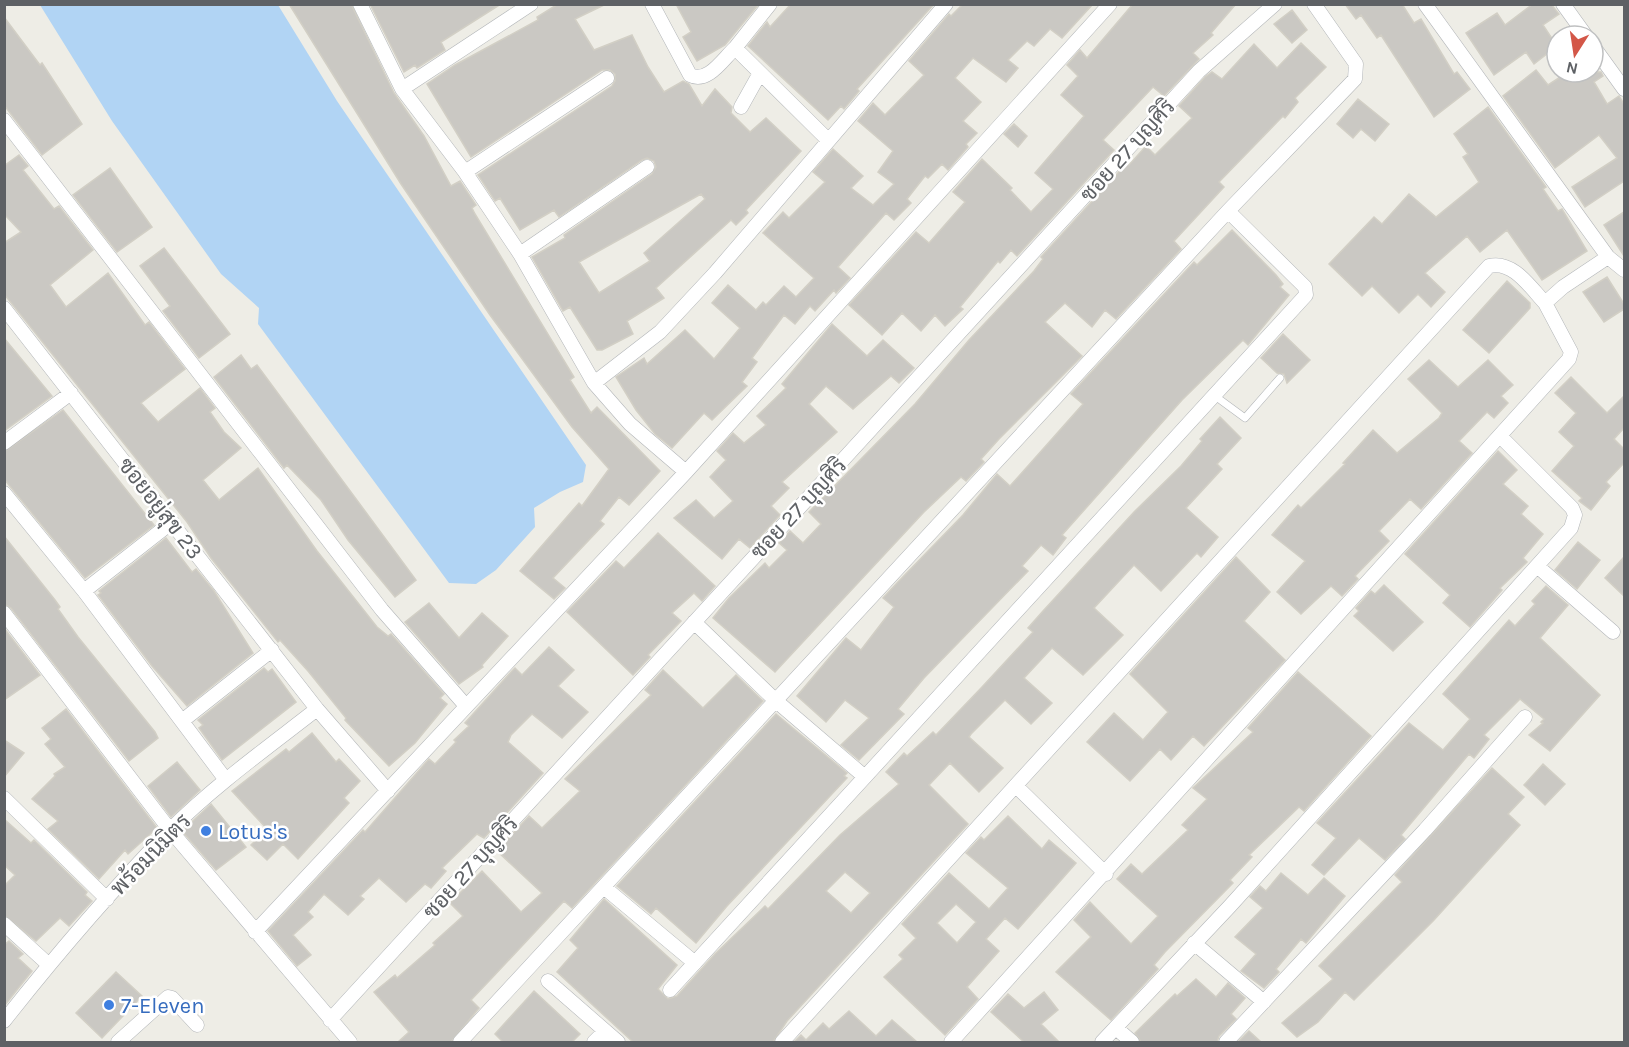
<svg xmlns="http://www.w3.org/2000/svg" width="1629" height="1047" viewBox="0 0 1629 1047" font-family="Karla,Sarabun,sans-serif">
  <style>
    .water { fill: #b1d4f4 }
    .building { fill: #cac8c3; stroke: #d2cfc5; stroke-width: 1.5; fill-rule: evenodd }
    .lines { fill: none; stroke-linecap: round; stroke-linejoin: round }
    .service-casing { stroke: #b3b6b9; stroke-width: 8 }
    .minor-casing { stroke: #b3b6b9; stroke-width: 15 }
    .service { stroke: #fff; stroke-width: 7 }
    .minor { stroke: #fff; stroke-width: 14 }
    .shop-dot { fill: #3f7fe0; stroke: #fff; stroke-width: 2 }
    .labels { text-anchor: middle; stroke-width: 5; stroke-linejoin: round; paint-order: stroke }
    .street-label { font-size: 22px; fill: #5e6165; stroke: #fff }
    .shop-label { font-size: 22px; fill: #366cbe; stroke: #fff; text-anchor: start }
  </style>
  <rect width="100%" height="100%" fill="#eeede6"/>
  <path class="water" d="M40,5h238l59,96 249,364 -3,17 -23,10 -26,16 1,19 -39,43 -20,14 -27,-1 -191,-259 1,-16 -38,-34 -109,-153z"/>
  <path class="building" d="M289,4h62l43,89 30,43 27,50 9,-5 16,24 -4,3 3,6 99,163 -4,3 21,33 6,-6 63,64 -31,34 -10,-8 -19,24 4,3 -51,54 12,10 -11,11 -34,-28 59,-68 3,3 27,-37 -37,-42 -82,-112 -89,-131z
    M370,4h131l-60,38 4,8 -28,18 -2,-3 -11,7z
    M558,4h48l-31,15 19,31 38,-15 16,32 16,25 19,-11 6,3 13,22 13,-17 17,18 -1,6 19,19 16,-14 35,33 -55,59 2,3 -12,12 -5,-5 -75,68 8,10 -37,23 6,13 -31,16h-5l-27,-43 -7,4 -31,-54 33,-19 -1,-3 88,-61 4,-7 -2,-6 -7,-3 -5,2 -83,57 -5,-7 -34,20 -20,-32 -5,3 -17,-26 134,-89 3,-5v-7l-5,-4h-8l-131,87 -44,-73 28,-19 83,-45 -1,-3zM701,194l4,5 -61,54 6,8 -51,32 -20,-31z
    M676,4h81l1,1 -33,40 -28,16 -14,-24 8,-5z
    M791,4h143l-77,85 2,2 -15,18 -3,-3 -13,14 -80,-74 19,-24 3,5z
    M963,4h130l-31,34 -12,-9 -16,17 -7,-5 -19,19 10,8 -12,14 -33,-24 -18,20 26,24 -18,19 14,12 -11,11 2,3 -20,23 -6,-6 -14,14 -3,-2 -18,23 4,4 -17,17 -8,-7 -48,54 12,11 -14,15 -2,-3 -19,21 -5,-5 -15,18 -11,-9 -32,43 5,4 -15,20 5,4 -35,34 -8,-7 -32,35 -17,-14 -19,-24 -20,-33 28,-19 3,6 38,-34 29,29 26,-31 -28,-25 16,-18 28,25 7,-8 3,3 18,-19 12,11 18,-19 -51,-45 20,-21 6,6 36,-36 -12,-10 20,-23 30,27 -12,12 22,17 21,-21 -16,-12 15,-21 -35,-30 15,-18 12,12 39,-40 -15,-14 40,-47 2,2z
    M1133,4h103l-25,29 2,2 -20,18 6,6 -35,37 -11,-9 -50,53 11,10 -97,106 -6,-6 -11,13 -2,-2 -38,46 3,2 -18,17 -10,-11 -14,16 -19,-18 -20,22 -33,-30 67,-73 13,11 36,-41 -12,-10 29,-33 30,29 -2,2 21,22 22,-23 -18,-16 49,-57 -23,-21 17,-19 -11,-11 13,-15 7,8z
    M1345,4h57l12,19 7,-4 33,55 3,-2 13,17 -36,28 -53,-82 -4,3 -16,-23 -5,4z
    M1533,4h18l8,10 -16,11 14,21 -23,18 -8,-12 -32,23 -28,-42 31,-20 8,12z
    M1292,10l15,20 -15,13 -18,-19z
    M4,17l36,48 2,-2 40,61 -40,31 -38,-50z
    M1301,43l25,24 -31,31 3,4 -13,16 -2,-2 -64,66 5,5 -50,54 7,8 -65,70 -11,-9 -13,17 -27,-24 -20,19 37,34 -83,83 -18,20 3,3 -18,19 -5,-4 -37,35 -149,160 -62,-54 16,-20 36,-35 4,5 18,-18 -8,-7 11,-12 13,12 18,-19 -12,-12 106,-108 54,-64 65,-69 9,-12 -2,-2 86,-94 2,2 17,-19 9,9 37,-37 -13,-12 26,-29 7,-5 10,7 32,-35 23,24z
    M1536,70l12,15 20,-13h33l2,4 -9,6 13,22 12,-8 5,8v77l-39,26 -13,-20 45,-29 -18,-23 -44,33 -52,-72z
    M1358,99l31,25 -14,17 -14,-12 -8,9 -16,-14z
    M1488,107l58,80 -3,2 15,22 4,-2 25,42 -45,29 -35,-50 -27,22 -13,-16 -42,37 20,19 -14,15 -13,-13 -19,19 -27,-27 -10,10 -33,-32 45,-47 8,7 27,-30 27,23 43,-35 -16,-25 5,-3 -14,-20z
    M1014,124l13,12 -9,11 -14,-13z
    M19,155l9,11 -5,4 31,39 5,-3 34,44 -43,35 16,22 42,-34 37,52 4,-3 36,47 -44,34 17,19 42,-34 15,20 -5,4 14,20 17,16 -38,32 16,20 39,-32 59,83 60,76 11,9 3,-2 53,60 -4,4 7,6 -32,39 -26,23 -44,-46 1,-2 -38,-47 -28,-31 -2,2 -67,-84 -24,-36 -183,-228v-51l17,-11 -17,-18v-48z
    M110,168l42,59 -35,25 -44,-57z
    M1624,212v44l-20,-31z
    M1232,230l44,45 7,9 -3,3 9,8 -41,50 -5,-5 -2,2 -59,58 -120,135 4,3 -13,17 -12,-10 -19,21 6,5 -104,107 -26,31 6,5 -45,46 -18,-15 28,-27 -24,-18 -19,22 -29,-26 49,-58 15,12 33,-43 -11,-9 14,-15 66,-68 34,-41 13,12 73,-82 -12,-10 123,-132 3,3z
    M164,248l66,86 -31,24 -36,-47 7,-5 -30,-40z
    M1607,277l17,27v5l-20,13 -21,-30z
    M1507,281l23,22v5l-41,45 -26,-23z
    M832,324l35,32 16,-16 31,28 -15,15 -8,-7 -38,33 -27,-23 -17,18 28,28 -55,50 7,6 -18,18 9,9 -30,33 -11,-9 -17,20 -48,-41 22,-18 18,18 19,-17 -23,-24 16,-17 -9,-9 16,-18 11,10 22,-18 -9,-9 29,-28 -4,-4z
    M1283,334l27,26 -23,23 -3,-9 -7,-1 -16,-15z
    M4,338l48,58 -48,35z
    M241,355l10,14 6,-4 159,215 -21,17 -47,-57 -27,-40 -34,-35 -3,3 -70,-91z
    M1429,360l29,27 30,-27 25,25 -12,11 7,7 -14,15 -7,-6 -28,29 13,12 -51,56 -11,-10 -31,32 10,10 -34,35 3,3 -16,17 -11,-10 -30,28 -24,-22 28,-31 -33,-26 26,-30 3,3 44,-44 -2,-1 30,-33 24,23 42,-35 3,-5 -34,-34z
    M1571,377l36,36 17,-17v32l-10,11 10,10v14l-18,19 4,4 -19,24 -12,-9 3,-3 -30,-27 22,-25 -15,-14 17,-19 -21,-20z
    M63,410l91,115 -69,53 -81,-99v-27z
    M1220,417l21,21 -24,26 5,5 -36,39 32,29 -17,20 -4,-4 -36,38 -27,-26 -40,43 29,27 -40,40 -31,-27 -28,30 28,25 -21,21 -26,-24 -34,34 -2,3 34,31 -24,24 -29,-29 -21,22 39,39 -181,197 -14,21h-140l-76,-70 21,-24 -8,-8 34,-41 73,66 -19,24 10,10 9,-3 38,-42 50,-48 3,3 72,-74 59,-51 -13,-12 18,-19 3,3 26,-24 3,3 46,-48 51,-55 -5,-4 15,-17 91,-99 47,-46 21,-25 -2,-2zM845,872l25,21 -19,20 -25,-22z
    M1498,451l19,19 -14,14 25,22 -7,8 22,20 -20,24 4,4 -27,26 2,2 -32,37 -27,-24 7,-8 -45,-41z
    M658,533l57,53 -13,15 -8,-8 -22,20 9,8 -33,34 2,2 -17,18 -66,-63 49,-51 8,7z
    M4,536l51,64 5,7 -2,2 20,28 77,95 3,6 -29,23 -118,-153 -7,-4z
    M166,538l26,34 4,-3 18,22 39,62 -66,53 -35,-40 -54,-71 3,-2 -2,-2z
    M1578,542l22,18 -23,29 -22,-19z
    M1236,557l34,35 -26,29 41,39 -81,86 -11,-10 -22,24 -11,-11 -30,32 -43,-39 27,-29 29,27 25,-28 -38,-38z
    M1624,557v39l-19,-18z
    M1384,585l39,37 -30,29 -39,-35 5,-5 -3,-3 15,-17 4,3z
    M1546,586l22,19 -28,33 60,57 -50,56 -21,-16 14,-12 -2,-1 3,-3 -24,-20 -36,36 5,4 -15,19 -5,-4 -68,81 4,4 -20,21 -26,-22 -35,37 -12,-10 24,-27 -19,-15 92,-100 34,27 27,-31 -27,-25 66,-74 6,6 20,-22 -3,-3z
    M429,603l30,35 23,-25 26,23 -26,29 1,2 -24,17 -54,-62z
    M4,628l36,47 -36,25z
    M549,647l25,23 -16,16 30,26 -26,26 -30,-24 -21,21 -3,7 35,31 -59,65 -7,-4 -35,34 4,3 -15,17 -6,-4 -19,18 -27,-24 -19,18 4,3 -16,16 -24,-21 -16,18 5,5 -20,18 18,20 -14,11 -29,-35 95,-101 2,2 64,-73 6,5 21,-22 -2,-2 15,-14 -4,-3 47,-52 3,-3 7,7z
    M264,668l4,4 4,-3 24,33 -74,58 -23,-32 4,-3 -5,-5z
    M663,670l40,38 33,-33 27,26 -191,207 -8,-7 -74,79 -19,20 8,8 -28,34h-53l11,-10 -35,-40 21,-17 2,3 38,-33 -2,-2 30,-27 -13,-13 32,-32 39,41 21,-19 -45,-42 32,-35 13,12 38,-37 -15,-12 86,-84 -6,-5z
    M1298,672l73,64 -67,75 -5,-4 -50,48 3,2 -22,23 3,3 -68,69 -11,13 4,4 -47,51 -55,-48 35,-35 -17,-17 16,-18 41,42 27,-28 -41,-37 14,-15 11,10 46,-44 -6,-5 25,-26 -14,-11 60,-56 -5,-4z
    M66,709l91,119 -29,26 -3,-4 -26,29 -51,-50 10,-8 -26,-22 23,-23 -1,-2 11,-7 -20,-23 6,-5 -9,-11z
    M776,714l71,59 -3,3 3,2 -120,128 -31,37 -40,-35 -5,6 -34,-28z
    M312,733l24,29 3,-3 21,22 -16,17 5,5 -51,56 -15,-15 -16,16 -16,-15 16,-16 -35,-38 54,-42 3,3z
    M4,740l20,13 -20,24z
    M177,762l23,28 -29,27 -23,-31z
    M1543,764l22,20 -20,21 -21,-20z
    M1492,768l32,29 -16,17 12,11 -86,95 -80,80 -9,-8 -27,30 -21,15 -15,-14 51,-44 -14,-13 83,-84 -7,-7z
    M211,804l35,43 -30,23 -34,-39z
    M1008,816l34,33 7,-9 27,23 -58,66 -13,-11 -19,21 13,12 -32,36 11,12 -33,36 -61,-58 19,-18 -4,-4 17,-17 -14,-14 47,-51 40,36 19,-21 -42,-35 15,-16 3,3zM956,904l20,18 -19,21 -20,-20z
    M4,819l27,24 3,-3 53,52 -2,3 7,6 -23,25 -9,-8 -24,23 -32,-26v-29l11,-11 -11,-10z
    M1281,873l27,22 16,-17 21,18 -39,47 -5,-4 -25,30 3,3 -15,16 -23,-17 15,-17 -21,-17 28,-29 -13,-11 10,-11 6,5z
    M9,941l14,13 -5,4 14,13 -28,35v-61z
    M116,972l26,24 -40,42 -26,-25z
    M1196,979l20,18 12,-14 17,15 -14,16 5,5 -17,17 -2,6h-76l-6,-9 40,-39 2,2z
    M534,991l46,43 -8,8h-69l-8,-8z
    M1044,992l14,18 -17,14 18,18h-35l-33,-30 17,-18 16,14z
    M849,1011l27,25 16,-16 25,22h-123l7,-7 5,5 17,-17 6,6z
    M1249,1031l12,11h-23z"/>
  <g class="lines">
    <g class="service-casing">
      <path id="service" d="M1215,396l30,22 35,-40"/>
    </g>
    <g class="minor-casing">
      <path id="minor" d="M360,4l42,85 63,83 55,82 74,129 36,41 56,48
        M652,4l38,71c18,9 33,-16 45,-27
        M770,4l-35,44 93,92
        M1425,4l183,253
        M1563,4l23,32
        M1593,46l31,43
        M402,89l129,-85
        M741,107l19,-34
        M4,120l378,490 84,96
        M465,172l142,-94
        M520,254l127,-87
        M4,308l313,401 71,82
        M594,383l66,-51 55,-59 231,-269
        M4,443l67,-50
        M4,493l80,98 142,189
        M1537,566l76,66
        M84,591l88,-69
        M4,613l166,217 180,212
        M694,622l81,78 90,77
        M182,721l90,-71
        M1017,787l89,87
        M4,798l103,101
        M605,888l90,75
        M4,924l45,41
        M255,932l431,-460 424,-468
        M1194,943l70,59
        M548,981l70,61
        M670,990l636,-695 -1,-8 -77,-76
        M330,1020l869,-949 76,-67
        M4,1021c52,-66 107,-130 165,-190 45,-45 98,-83 148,-122
        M1116,1028l16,14
        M118,1042l50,-45 4,1 25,27
        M460,1042l768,-831 127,-132 1,-15 -42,-60
        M594,1042l11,-11
        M782,1042l707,-776c24,-6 41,21 56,37
        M951,1042l618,-683 2,-7 -26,-49 18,-16 45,-30 16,13
        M1102,1042l128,-136 341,-378 4,-13 -3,-7 -72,-72
        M1226,1042l199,-212 100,-113"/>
    </g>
    <use href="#service" class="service"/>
    <use href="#minor" class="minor"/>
  </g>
  <g class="shop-dot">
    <circle cx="206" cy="831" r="6"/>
    <circle cx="109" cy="1005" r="6"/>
  </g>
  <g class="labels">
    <g class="street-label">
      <text transform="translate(1127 150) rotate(-48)" y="8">ซอย 27 บุญศิริ</text>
      <text transform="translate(161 508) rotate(52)" y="8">ซอยอยู่สุข 23</text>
      <text transform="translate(798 508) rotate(-47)" y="8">ซอย 27 บุญศิริ</text>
      <text transform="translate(150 854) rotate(-46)" y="8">พร้อมนิมิตร</text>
      <text transform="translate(470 867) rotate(-48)" y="8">ซอย 27 บุญศิริ</text>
    </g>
    <g class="shop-label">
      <text x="218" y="839">Lotus's</text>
      <text x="121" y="1013">7-Eleven</text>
    </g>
  </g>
  <rect width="1629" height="1047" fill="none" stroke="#5e6165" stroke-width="12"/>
  <g transform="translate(1575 54) rotate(192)"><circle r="28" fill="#ffffff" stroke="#bfc0c1" stroke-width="1.5"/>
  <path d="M0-4.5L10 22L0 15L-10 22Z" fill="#d35748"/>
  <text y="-9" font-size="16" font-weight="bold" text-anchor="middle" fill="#5e6165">N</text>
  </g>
</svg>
